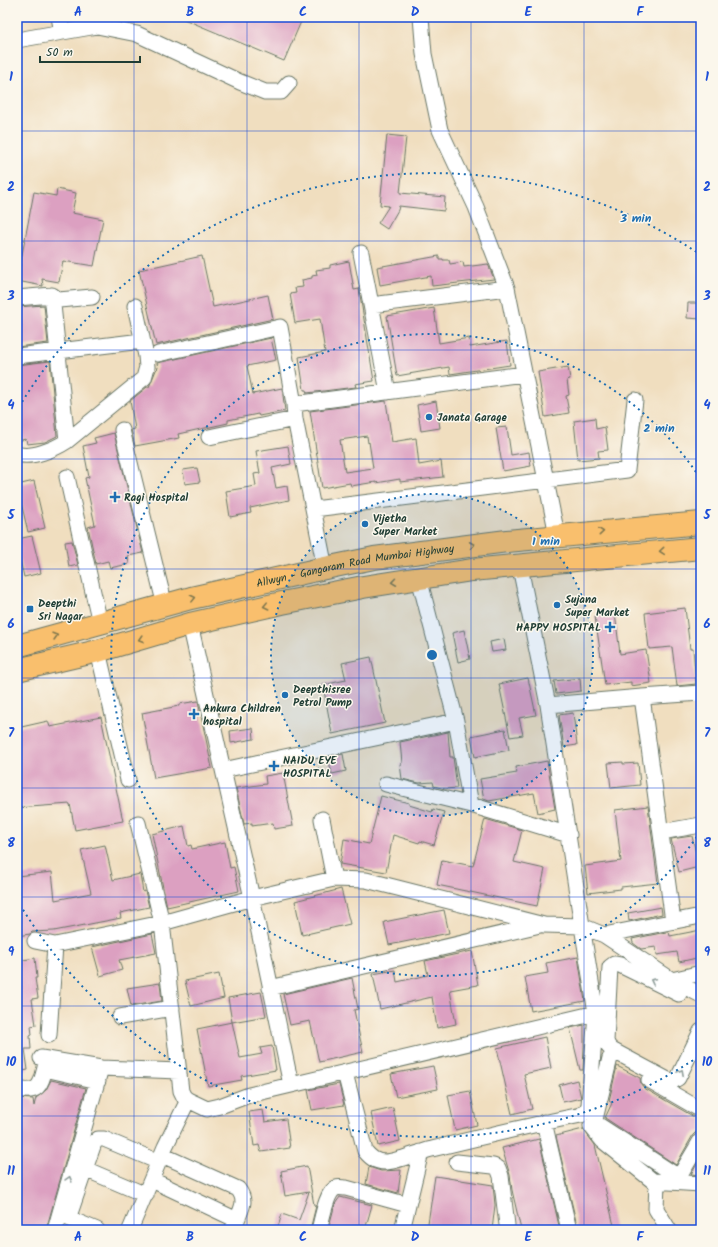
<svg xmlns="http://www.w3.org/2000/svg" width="718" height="1247" viewBox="0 0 718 1247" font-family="Kalam,sans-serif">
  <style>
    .building { fill: #dca0c1; fill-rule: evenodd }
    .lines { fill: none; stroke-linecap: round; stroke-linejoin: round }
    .street-casing { stroke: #687565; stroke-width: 17 }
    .highway-casing { stroke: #687565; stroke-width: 24 }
    .street { stroke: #fff; stroke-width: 15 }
    .highway { stroke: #f9bf6d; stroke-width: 22 }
    .oneway { stroke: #81784e }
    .oneway2 { stroke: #8f9e9a }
    .grid { fill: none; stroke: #1d4ed8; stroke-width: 1; stroke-opacity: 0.55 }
    .ring { fill: none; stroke: #1f6fb2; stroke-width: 2; stroke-dasharray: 2 4 }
    .poi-dot { fill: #1f6fb2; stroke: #fbf7ec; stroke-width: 1.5 }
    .labels { text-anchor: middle; stroke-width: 3; stroke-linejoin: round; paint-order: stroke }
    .poi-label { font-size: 11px; font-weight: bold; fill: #1f3d34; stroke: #fbf7ec; text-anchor: start }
    .street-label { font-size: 11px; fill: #1f3d34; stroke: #fbf7ec }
    .centre { fill: #1f6fb2; stroke: #fbf7ec; stroke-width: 2 }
    .ring-label { font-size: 12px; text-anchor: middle; font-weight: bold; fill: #1f6fb2; stroke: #fbf7ec; stroke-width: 3; stroke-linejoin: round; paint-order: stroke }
    .neatline { fill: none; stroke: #1d4ed8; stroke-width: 1.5 }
    .grid-label { font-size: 13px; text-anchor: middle; font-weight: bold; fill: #1d4ed8 }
  </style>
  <rect width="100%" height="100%" fill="#fbf7ec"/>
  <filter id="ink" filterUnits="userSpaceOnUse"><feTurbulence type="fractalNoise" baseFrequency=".025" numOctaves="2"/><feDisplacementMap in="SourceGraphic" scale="8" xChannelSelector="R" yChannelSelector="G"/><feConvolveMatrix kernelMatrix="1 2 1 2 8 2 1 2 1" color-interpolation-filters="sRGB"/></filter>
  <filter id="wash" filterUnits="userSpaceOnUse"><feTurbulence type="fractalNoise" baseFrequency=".012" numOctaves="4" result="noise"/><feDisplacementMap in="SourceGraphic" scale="16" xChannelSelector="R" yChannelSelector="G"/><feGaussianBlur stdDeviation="0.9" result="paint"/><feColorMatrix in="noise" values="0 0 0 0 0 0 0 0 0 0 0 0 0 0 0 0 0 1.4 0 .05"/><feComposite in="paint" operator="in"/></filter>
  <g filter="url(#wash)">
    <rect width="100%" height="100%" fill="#f0debf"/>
    <g id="blocks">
      <path class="building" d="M179,17h124l-19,44z
        M387,135l19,2 -6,56 45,4 -1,14 -45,-5 -1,4 -11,19 -9,-6 11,-17 -9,-1z
        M57,189l19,4 -4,20 31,6 -9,47 -31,-5 -4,21 -17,-3 1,7 -26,-5 17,-89 22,4z
        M202,256l11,51 55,-12 5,24 -117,26 -17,-75z
        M439,256v3h4v1h6l1,4 13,-2 1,5 24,-3 6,15 -62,7 -1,-10 -51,9 -3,-18z
        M349,261l5,29 5,-1 15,92 -19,3 1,3 -49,6 -1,-3h-2l-5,-33 26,-5 -5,-33 -25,4 -5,-29 6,-1 -1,-5 8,-1 -1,-7 10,-2v-2l5,-1 -1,-5 14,-2v-3z
        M688,303h13v16l-14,-1z
        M44,305l4,38 -31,4v-40z
        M434,308l5,35 30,-5 1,9 37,-6 3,24 -60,9 -1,-7 -52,9 -10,-60z
        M271,338l5,22 -29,6 6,28 29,-6 3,23 -26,5 -1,-2 -30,6v3l-50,11 1,4 -44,8 -4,-16 4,-1 -5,-28 17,-14h2l7,-17 2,-2 -1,-5z
        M50,361l7,75 -12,6 -18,2 -1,-5 -9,2v-76z
        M568,367l2,12 -3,1 2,15 -3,1 3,17 -24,4 -7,-45z
        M386,401l6,41 24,-4 3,27 22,-4 2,16 -43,5v-3l-24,4v-1l-25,4 -1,-3 -28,5 -12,-77zM367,436l1,7 1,-1 4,26 -28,4 -5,-32z
        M436,401l4,27 -19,3 -4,-26z
        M595,418l1,11 9,-2 3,23 -10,1 1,7 -21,2 -4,-39z
        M507,427l4,28 18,-3 2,14 -28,5 -7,-43z
        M114,433l29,120 -15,3 1,8 -19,4 -2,-7 -12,3 -8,-37 7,-2 -10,-47 4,-1 -6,-31 13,-3 -2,-5z
        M288,446l3,18 -19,4 4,20 11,-2 2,14 -39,8 1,5 -21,4 -4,-26 30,-5 -2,-12 6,-1 -4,-22z
        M197,468l3,14 -15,2 -2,-14z
        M34,481l11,47 -17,4 -11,-47z
        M32,536l9,37 -17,4 -7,-31v-7z
        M72,541l6,24 -9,2 -4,-25z
        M685,608l5,41h3l3,35 -19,2 -5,-39 -23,2 -4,-36z
        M615,613l5,41 26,-4 5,33 -20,3v-4l-26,3 -10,-69z
        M464,630l6,29 -12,3 -6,-29z
        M504,639l2,11 -14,2 -2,-10z
        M371,657l14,66 -53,11 -9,-49 23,-5 -4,-17z
        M528,678l8,37 -17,3 4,17 -13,2 -11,-53z
        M580,678l1,13 -25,3 -2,-13z
        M198,701l14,67 -58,10 -12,-65 37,-7v-2z
        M573,713l4,32 -13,2 -5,-32z
        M101,717l22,104 -48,9 -5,-26 -53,4v-80l31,-7 2,6z
        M253,728l1,11 -23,4 -1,-12z
        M505,729l4,21 -34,7 -4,-21z
        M448,732l2,25h3l4,31 -12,1 -11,-3 -1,-4 -14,1 -17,-4 -2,-15 2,-1 -2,-21z
        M343,754l3,17 -14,3 -4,-17z
        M547,761l8,48 -17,4 -4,-20 -45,8 -5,-2 -4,-20 37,-6 -1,-6z
        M623,762v2l15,-1 2,22 -29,3 -3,-25z
        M283,773l10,53 -19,3 -1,-6 -21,3v-3l-8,1 -8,-36 30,-4 -1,-8z
        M381,796l28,7v2l23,7 1,-3 11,3 -10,33 -14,-4 -1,2 -26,-8 -7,37 -46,-8 4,-25 25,5z
        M648,806l10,77 -37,4v2l-33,4 -3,-27 36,-5 -6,-51z
        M485,819l37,11 -8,32 31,7 -8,37 -100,-21 5,-25 31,6z
        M184,826l4,20 3,-1 1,4 33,-7 5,26 4,-1 5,24 -72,16 -15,-73z
        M692,836l7,31 -20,5 -8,-33z
        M105,845l8,35 27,-6 3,18 2,-1 4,16 -29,6 1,5 -67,13 -22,1 -2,2 -13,2v-60l35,-4 3,28 36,-7 -10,-43z
        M341,889l9,35 -48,11 -7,-34z
        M661,907l1,7 -33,7 -1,-8z
        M444,910l5,23 -60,12 -5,-23z
        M701,930v27l-22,5 -2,-10 -20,3 -1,-8 -15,2 -8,-6 -1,-4 34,-7h3l1,4z
        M152,934l4,19 -37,7 3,10 -22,6 -8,-29z
        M472,951l6,34 -28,5 6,34 -19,4 -5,-31 -52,12 -7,-35 22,-4 2,12 31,-7 -3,-14z
        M578,957l7,44 -54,10 -6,-34 23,-4 -2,-10z
        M35,958l2,20h-2l3,20 -6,1 4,26 -5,1 1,9 -2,1 1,13h-6l3,21 -11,2v-111z
        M219,974l5,24 -33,8 -6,-25z
        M352,978l6,31 -4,1 9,42 -44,10 -9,-41 -20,4 -7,-31z
        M160,983l2,18 -31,5 -4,-18z
        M261,992l5,24 -34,6 -4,-24z
        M232,1022l8,36 22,-4 -2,-6 12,-2 4,24 -35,6 1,4 -34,6 -11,-57z
        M584,1025v21l-1,24h-3l-10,-42z
        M545,1037l6,31 -27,6 8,35 -20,5 -15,-66z
        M433,1066l5,23 -42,8 -5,-23z
        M617,1066l23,12 1,6 3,4 52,30 5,1v12l-5,1 -3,3 -17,30 -71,-47 7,-15 -3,-2z
        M51,1080l35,8 -40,142h-23v-2l-6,-2v-128l16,1 1,7 2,-8 10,-8z
        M577,1080l4,18 -18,4 -4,-17z
        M339,1084l5,21 -32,5 -4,-20z
        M470,1091l7,34 -22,5 -7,-35z
        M393,1108l7,33 -22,5 -7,-33z
        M263,1110l2,12 21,-3 4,29 -29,4 -2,-7 -5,1 -5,-34z
        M583,1129l12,16 20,85h-37l-22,-94z
        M539,1139l21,91h-39l-9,-40 -2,-15 -8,-27z
        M701,1158v17l-10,-1z
        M307,1166l7,39 2,1 -6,24h-33l5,-16 17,6 10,-28 -24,4 -4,-25z
        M369,1167l12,4 20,-1 -3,23 -32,-9z
        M435,1176l58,9 2,20 -3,25h-65z
        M340,1197l32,8 -7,25h-37l7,-26z"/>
    </g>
  </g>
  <g filter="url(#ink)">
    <use href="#blocks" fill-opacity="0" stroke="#687565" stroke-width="1"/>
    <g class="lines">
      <g class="street-casing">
        <path id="street" d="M59,17l3,15
          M421,17l3,37 16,76 36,77 31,81 50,247
          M17,40l80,-14 40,8 103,48 25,10h16l8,-9
          M361,253l27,139
          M52,295l15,146
          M17,298l35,-3 7,5 33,-3
          M371,305l136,-17
          M158,354l122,-27 14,77 1,15 30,149
          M17,356l125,-15
          M294,404l230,-30
          M122,430l43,176
          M209,437l86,-18
          M17,454c14,5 38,-5 50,-13l77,-63 3,-11 -1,-11 -11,-50
          M67,477l33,146
          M314,509l313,-39 8,-70
          M419,578l37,143 15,84
          M190,624l62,274 39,187
          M98,651l30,129
          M642,697l31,224
          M548,705l94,-8 59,-4
          M223,770l233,-49
          M386,784l85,21 98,30
          M322,819l12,60
          M138,823l24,100 19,168 3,6 4,3 19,9 13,-3 29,-11 347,-82
          M661,832l40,-7
          M604,935l97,-19
          M35,941l20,4 107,-22 90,-25 82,-19 32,1 178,45 38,1 22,9 68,45 29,15
          M672,980l29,-7
          M270,988l270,-63
          M679,994l-59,-29 -6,-1 -4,3 -4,74 2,5 4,4 56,30 5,1 5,-3 23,-47
          M120,1017l52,-9
          M49,1035l6,-90
          M41,1058l60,10 78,3
          M610,1058l-14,57 -1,5 2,4 77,50h3l5,-2 19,-32
          M45,1069l53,12
          M345,1073l20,78c5,6 10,11 20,11 12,0 33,-10 47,-13 49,-12 99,-24 149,-34l6,-5 2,-5 7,-92 -14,-87 -34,-221 -28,-138
          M649,1080l52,30
          M17,1089c26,6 24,-9 30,-29
          M544,1122l25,108
          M591,1126l12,15 50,40 48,3
          M162,1155l76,34c9,12 4,18 -1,31
          M457,1162l36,4 5,2 3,8 6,49
          M85,1169l61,26
          M152,1180l85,40 -5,10
          M657,1182l-1,27 13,21
          M69,1216l25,-73 4,-4h6l55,23
          M68,1218l29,12
          M55,1230l46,-162
          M130,1230l35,-83 23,-47
          M319,1230c3,-10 7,-38 17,-42 3,-1 7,0 10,0l62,17
          M402,1230l19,-78"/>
      </g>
      <g class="highway-casing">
        <g id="highway">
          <path id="s1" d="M17,646l174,-48 134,-30 49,-10 133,-17 194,-18"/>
          <path d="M17,670l81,-19 92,-27 92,-21 81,-16 109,-17 229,-22"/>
        </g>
      </g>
      <use href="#street" class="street"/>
      <use href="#highway" class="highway"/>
    </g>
    <defs><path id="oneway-chevron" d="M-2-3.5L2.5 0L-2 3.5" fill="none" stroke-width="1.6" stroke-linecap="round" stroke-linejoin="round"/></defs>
    <g class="oneway">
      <use href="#oneway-chevron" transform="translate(601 532) rotate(-5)"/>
      <use href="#oneway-chevron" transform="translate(472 545) rotate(-7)"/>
      <use href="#oneway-chevron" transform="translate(662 551) rotate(175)"/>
      <use href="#oneway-chevron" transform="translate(394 582) rotate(172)"/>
      <use href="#oneway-chevron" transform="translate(193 598) rotate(-14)"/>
      <use href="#oneway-chevron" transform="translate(266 606) rotate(167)"/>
      <use href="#oneway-chevron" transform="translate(55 636) rotate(-16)"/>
      <use href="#oneway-chevron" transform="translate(141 639) rotate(163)"/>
    </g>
    <g class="oneway2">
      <use href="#oneway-chevron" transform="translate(653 981) rotate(-153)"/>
      <use href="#oneway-chevron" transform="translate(681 1072) rotate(-62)"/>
      <use href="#oneway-chevron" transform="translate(69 1179) rotate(-74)"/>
    </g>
  </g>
  <path class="grid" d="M134,17v1213M247,17v1213M359,17v1213M471,17v1213M584,17v1213M17,131h684M17,241h684M17,350h684M17,459h684M17,569h684M17,678h684M17,788h684M17,897h684M17,1006h684M17,1116h684"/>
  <circle cx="432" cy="655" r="161" fill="#1f6fb2" fill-opacity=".12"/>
  <g class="ring">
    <circle cx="432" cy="655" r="161"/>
    <path d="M700 832A321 321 0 1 1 700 478"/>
    <path d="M698 1057A482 482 0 0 1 19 903M19 407A482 482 0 0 1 698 253"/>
  </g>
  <g class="poi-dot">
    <circle cx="429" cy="417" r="4"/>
    <path d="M113 491h4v4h4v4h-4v4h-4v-4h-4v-4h4z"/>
    <circle cx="365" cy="524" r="4"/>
    <circle cx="557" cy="605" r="4"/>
    <rect x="26" y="605" width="8" height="8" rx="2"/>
    <path d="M608 621h4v4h4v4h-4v4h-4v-4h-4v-4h4z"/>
    <circle cx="285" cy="695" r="4"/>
    <path d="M192 708h4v4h4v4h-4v4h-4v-4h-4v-4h4z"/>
    <path d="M272 760h4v4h4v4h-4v4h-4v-4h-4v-4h4z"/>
  </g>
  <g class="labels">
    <g class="poi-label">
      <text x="437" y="421">Janata Garage</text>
      <text x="124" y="501">Ragi Hospital</text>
      <text x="373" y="522">Vijetha<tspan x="373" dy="13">Super Market</tspan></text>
      <text x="565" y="603">Sujana<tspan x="565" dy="13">Super Market</tspan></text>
      <text x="38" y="607">Deepthi<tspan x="38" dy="13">Sri Nagar</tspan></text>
      <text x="601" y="631" text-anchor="end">HAPPY HOSPITAL</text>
      <text x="293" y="693">Deepthisree<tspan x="293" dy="13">Petrol Pump</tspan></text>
      <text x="203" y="712">Ankura Children<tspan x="203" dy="13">hospital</tspan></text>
      <text x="283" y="764">NAIDU EYE<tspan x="283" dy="13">HOSPITAL</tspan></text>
    </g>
    <g class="street-label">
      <text dy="4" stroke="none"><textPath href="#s1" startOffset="348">Allwyn - Gangaram Road Mumbai Highway</textPath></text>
    </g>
  </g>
  <circle cx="432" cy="655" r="6" class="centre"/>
  <g class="ring-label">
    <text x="636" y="222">3 min</text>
    <text x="659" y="432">2 min</text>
    <text x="546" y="545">1 min</text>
  </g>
  <rect width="718" height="1247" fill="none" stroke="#fbf7ec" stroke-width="44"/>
  <path d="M40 56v6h100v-6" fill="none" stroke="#1f3d34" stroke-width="2"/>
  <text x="46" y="56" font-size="12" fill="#1f3d34" stroke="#fbf7ec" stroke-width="3" paint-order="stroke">50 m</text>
  <rect x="22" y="22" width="674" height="1203" class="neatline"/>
  <g class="grid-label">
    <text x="78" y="16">A</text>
    <text x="190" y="16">B</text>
    <text x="303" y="16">C</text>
    <text x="415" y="16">D</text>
    <text x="528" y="16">E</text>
    <text x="640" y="16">F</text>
    <text x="11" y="81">1</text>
    <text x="707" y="81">1</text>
    <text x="11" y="191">2</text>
    <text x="707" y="191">2</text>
    <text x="11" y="300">3</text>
    <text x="707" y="300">3</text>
    <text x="11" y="409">4</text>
    <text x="707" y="409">4</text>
    <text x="11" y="519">5</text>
    <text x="707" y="519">5</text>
    <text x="11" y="628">6</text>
    <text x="707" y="628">6</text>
    <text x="11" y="737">7</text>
    <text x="707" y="737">7</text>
    <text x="11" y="847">8</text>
    <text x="707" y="847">8</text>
    <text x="11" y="956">9</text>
    <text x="707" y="956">9</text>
    <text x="11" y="1066">10</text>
    <text x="707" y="1066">10</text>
    <text x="11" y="1175">11</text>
    <text x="707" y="1175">11</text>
    <text x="78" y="1241">A</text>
    <text x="190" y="1241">B</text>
    <text x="303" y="1241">C</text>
    <text x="415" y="1241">D</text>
    <text x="528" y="1241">E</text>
    <text x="640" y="1241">F</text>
  </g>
</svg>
